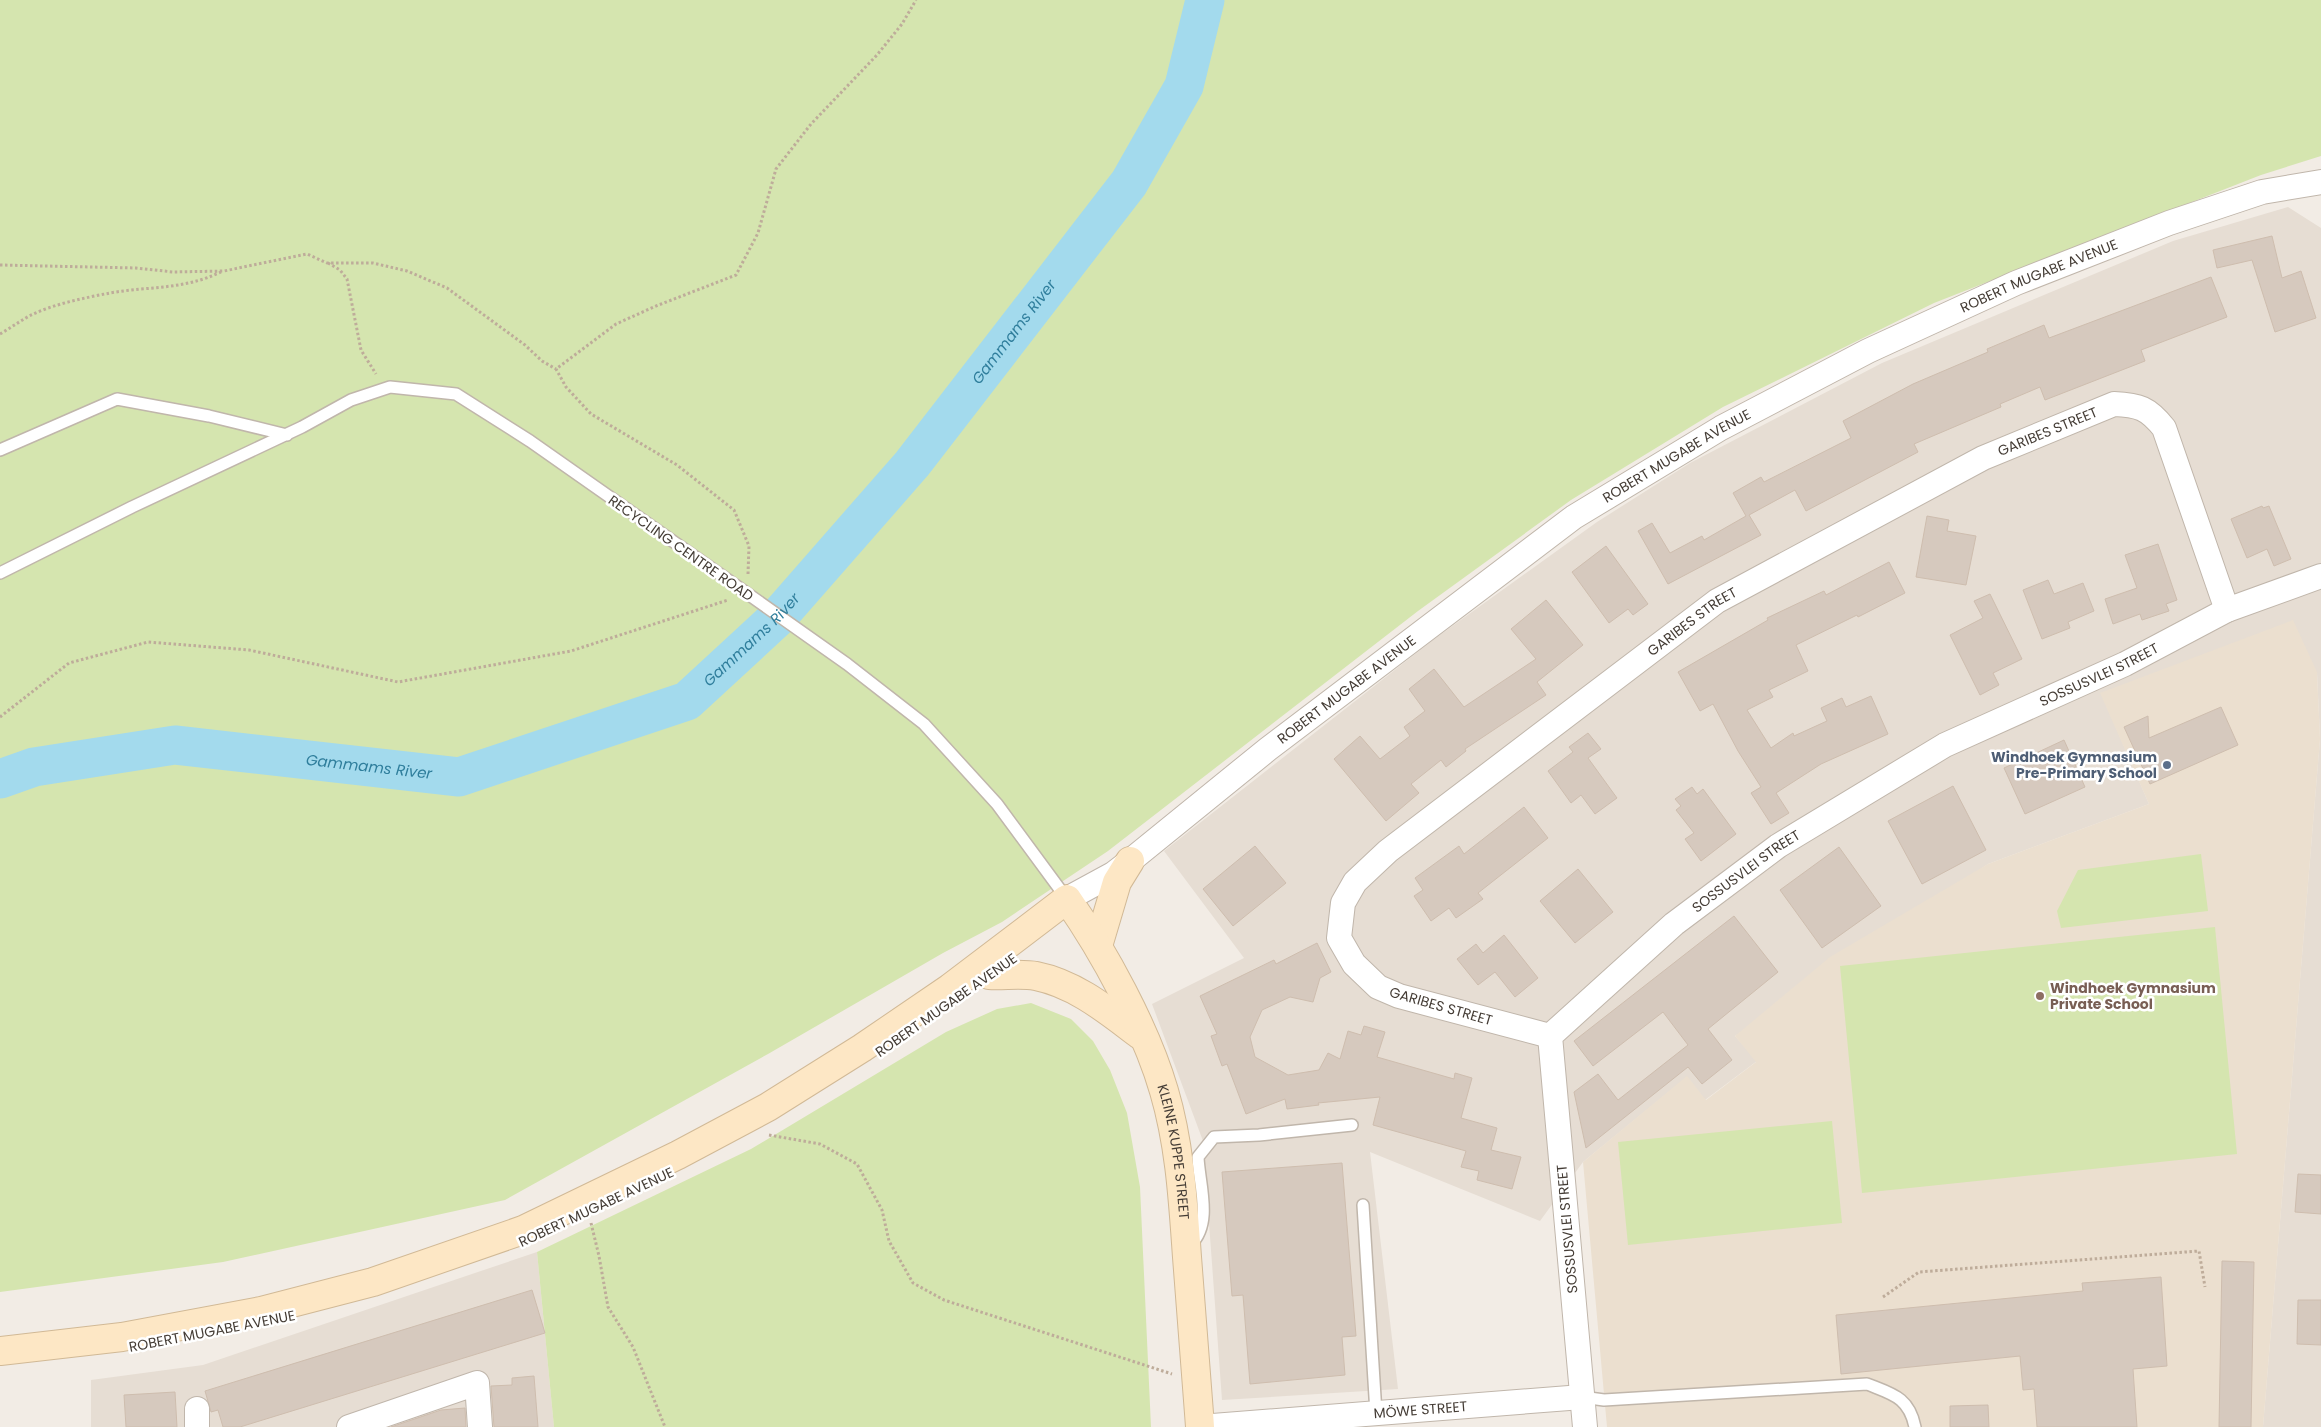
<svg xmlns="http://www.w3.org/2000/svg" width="2321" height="1427" viewBox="0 0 2321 1427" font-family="Poppins,sans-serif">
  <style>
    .residential { fill: #e6ddd3 }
    .education { fill: #ebdfcf }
    .green { fill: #d5e5af }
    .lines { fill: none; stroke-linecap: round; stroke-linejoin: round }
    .river { stroke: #a3daed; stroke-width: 39 }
    .building { fill: #d6c9be; stroke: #cebdae }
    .lane-casing { stroke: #c0b6ab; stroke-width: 14 }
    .street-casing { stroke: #c0b6ab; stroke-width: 26 }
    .secondary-casing { stroke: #d1b996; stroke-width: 30 }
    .path { stroke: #beac9a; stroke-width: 3; stroke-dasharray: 2.5 2.5; stroke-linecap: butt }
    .lane { stroke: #fff; stroke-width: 11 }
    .street { stroke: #fff; stroke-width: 24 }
    .secondary { stroke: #fde7c5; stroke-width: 28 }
    .service-dot { fill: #5c6f8a; stroke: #fff; stroke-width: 2 }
    .education-dot { fill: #8d6e63; stroke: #fff; stroke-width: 2 }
    .labels { text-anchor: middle; stroke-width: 5; stroke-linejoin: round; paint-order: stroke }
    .street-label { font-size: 14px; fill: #443c35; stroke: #fff }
    .service-label { font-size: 14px; font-weight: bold; fill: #4e5e75; stroke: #fff; text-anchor: end }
    .education-label { font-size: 14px; font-weight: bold; fill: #785e54; stroke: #fff; text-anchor: start }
    .water-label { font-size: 15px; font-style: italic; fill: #2f7e9c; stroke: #fff }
  </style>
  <rect width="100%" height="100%" fill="#f2ece5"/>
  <path class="residential" d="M2288,207l33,21v1199h-58l57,-688 -3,-67 -216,21 48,111 -161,60 -253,172 22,25 -52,39 -18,-23 -104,85 -43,59 -170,-69 28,237 -176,11 -19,-259 -51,-137 92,-46 -80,-107 269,-211 164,-118 93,-59 192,-100 291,-122z
    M537,1252l17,175h-463v-47l112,-15z"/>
  <path class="education" d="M2293,620l24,52 3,67 -57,688h-656l-24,-265 104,-86 19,24 50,-38 -21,-26 95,-79 158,-93 161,-60 -49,-111z"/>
  <path class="green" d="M0,0h2321v156l-60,19 -327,128 -211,104 -152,93 -153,111 -310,240 -106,71 -59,31 -175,101 -263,146 -282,62 -223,30z
    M2201,854l7,57 -147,17 -4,-17 21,-41z
    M2215,927l22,227 -375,39 -22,-227z
    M1031,1003l40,16 22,22 17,29 17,43 13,74 11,240h-597l-17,-175 214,-103 195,-117 51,-23z
    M1832,1121l10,102 -214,22 -10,-103z"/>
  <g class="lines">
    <path class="river" id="s1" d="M0,779l34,-12 141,-22 284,32 228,-76 91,-84 134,-153 217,-281 55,-97 21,-86"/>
  </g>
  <path class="building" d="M2272,236l10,42 19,-7 15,47 -41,14 -23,-72 -35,8 -4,-18z
    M2211,277l16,40 -86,33 4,11 -100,39 -5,-13 -40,17 1,3 -87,37 4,8 -112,59 -11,-21 -46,25 12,20 -93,49 -30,-53 14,-8 18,30 32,-17 2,4 42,-24 -13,-23 28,-16 3,5 87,-44 -8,-17 70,-37 75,-32 -1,-3 57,-24 5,13z
    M2262,506l1,2 6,-2 22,53 -17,7 -7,-17 -20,9 -16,-39z
    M1927,516l22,4 -2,11 29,5 -10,49 -50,-8z
    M2158,544l19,56 -11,4 3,7 -27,9 -2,-6 -27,10 -8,-25 32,-11 -12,-33z
    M1606,546l42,58 -15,11 -5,-6 -19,14 -37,-51z
    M1889,562l16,31 -47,24 -1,-2 -61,30 12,26 -39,19 4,7 -26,13 24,38 22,-15 1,3 33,-15 -6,-13 21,-10 4,9 25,-11 17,38 -67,30 -45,29 13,20 -18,11 -20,-31 10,-6 -23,-36 -25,-47 -13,7 -22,-39 90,-52 -1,-2 57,-27 2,4z
    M2048,580l6,14 29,-11 11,28 -26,11 2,6 -28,11 -19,-49z
    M1990,594l32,65 -29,14 6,12 -19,10 -30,-60 33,-17 -9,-17z
    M1546,600l37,45 -46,37 9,13 -81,54 1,2 -20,16 -5,-7 -30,24 8,9 -33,28 -52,-62 26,-23 20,23 30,-23 -6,-9 21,-16 -16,-22 25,-20 30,38 72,-48 -25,-30z
    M2221,707l17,38 -88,39 -26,-57 24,-11 1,22z
    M1588,733l13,16 -13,9 29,40 -22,16 -14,-19 -10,8 -23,-32 25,-19 -4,-5z
    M2064,740l21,47 -60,27 -21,-46z
    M1953,786l33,64 -64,34 -34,-63z
    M1692,787l5,7 6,-5 33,45 -35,27 -16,-22 9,-6 -18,-23 5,-4 -6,-7z
    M1524,807l24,31 -70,55 5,6 -27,19 -7,-10 -18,13 -17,-25 9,-6 -8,-12 44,-32 5,8z
    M1255,846l31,37 -53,43 -30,-37z
    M1839,847l42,59 -59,42 -42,-58z
    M1578,869l35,43 -38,31 -35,-42z
    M1734,916l44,56 -70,57 24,31 -30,24 -14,-17 -102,81 -12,-56 24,-18 20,26 70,-55 -25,-33 -70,54 -19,-25z
    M1504,935l34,43 -23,19 -20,-25 -17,13 -21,-26 19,-15 7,9z
    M1317,943l14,29 -11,6 -7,24 -23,-5 -28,13 -12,27 5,20 33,18 31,-5 9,-17 12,6 8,-28 13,4 3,-9 21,6 -8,25 77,22 1,-6 17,5 -11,40 36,10 -6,22 30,7 -9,32 -35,-9 2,-9 -18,-4 5,-16 -93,-26 7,-28 -62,6 1,2 -32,4 -2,-10 -39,15 -19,-50 -5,2 -11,-30 6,-2 -17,-38 74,-36 2,4z
    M1342,1163l14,173 -14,1 3,38 -95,9 -7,-89 -11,1 -10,-124z
    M2298,1174l23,1v39l-26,-2z
    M2222,1261l32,1 -3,165h-32z
    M2161,1277l6,89 -34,3 4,58h-100l-3,-38 -11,1 -3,-34 -179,18 -5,-59 247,-24 -1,-8z
    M532,1290l13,43 -305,94h-17l-5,-17 -7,2 -6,-21z
    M2298,1300h23v45l-24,-1z
    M534,1376l4,51h-44l-3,-41 21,-1v-7z
    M175,1392l2,35h-51l-2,-32z
    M1988,1405l1,22h-39v-21z
    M465,1408l1,19h-75l50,-17z"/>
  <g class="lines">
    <g class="lane-casing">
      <path id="lane" d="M0,450l117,-51 92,17 78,19
        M0,573l132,-66 170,-80 49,-27 39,-13 66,7 74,47 218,153 99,70 77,60 73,80 70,95
        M1363,1205l13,208
        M1191,1244c22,-21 8,-60 7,-87l16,-20 45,-2 93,-10
        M1582,1397l22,3 263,-16c25,10 42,13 48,43"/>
    </g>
    <g class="street-casing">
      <g id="street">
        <path id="s2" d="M1067,899l46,-25 17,-13 138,-112 306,-232 147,-89 147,-77 148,-68 153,-60 93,-31 59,-10"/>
        <path id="s3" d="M1550,1036l-151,-40 -21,-9 -24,-23 -15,-26 4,-35 12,-21 33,-31 329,-250 266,-143 131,-54c25,1 34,4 50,24l63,182"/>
        <path d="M197,1409v18"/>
        <path d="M349,1427l128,-44 3,44"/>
        <path id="s4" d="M1200,1427l382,-30"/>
        <path id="s5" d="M1585,1427l-35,-391 124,-112 104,-78 167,-101 180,-81 102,-54 94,-34"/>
      </g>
    </g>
    <g class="secondary-casing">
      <g id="secondary">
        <path d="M1098,946l19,-64 13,-21"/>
        <path d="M989,975c15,1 32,-2 47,1 40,8 72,35 104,59"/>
        <path id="s6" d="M0,1351l122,-14 139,-26 112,-29 150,-52 155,-75 90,-48 94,-59 88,-60 117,-89c37,53 79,130 97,192 16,54 19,110 23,166 4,56 9,113 13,170"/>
      </g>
    </g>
    <path class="path" d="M328,263l12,7 7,9 14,71 15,24
      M0,265l136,3 37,4 51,-1 83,-17 20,9h46l34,8 40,17 78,57 17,16 14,8
      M0,334c10,-6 19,-12 29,-18 24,-12 55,-18 81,-23 40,-7 73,-3 111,-21
      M748,574l1,-28 -15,-36 -57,-45 -86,-51 -25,-27 -10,-18 60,-45 40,-18 80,-31 22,-42 18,-64 35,-45 66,-69 25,-31 14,-24
      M0,717l69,-54 79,-21 101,8 149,32 173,-31 157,-51
      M769,1135l51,9 37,20 25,46 7,31 24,42 31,17 228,74
      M591,1223l8,33 9,51 25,40 32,80
      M1883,1297l36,-25 280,-21 6,36"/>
    <use href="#lane" class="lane"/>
    <use href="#street" class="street"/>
    <use href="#secondary" class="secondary"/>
  </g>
  <circle class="service-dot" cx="2167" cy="765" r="5"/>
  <circle class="education-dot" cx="2040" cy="996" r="5"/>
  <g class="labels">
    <g class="street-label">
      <text dy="5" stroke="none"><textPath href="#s2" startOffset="1160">ROBERT MUGABE AVENUE</textPath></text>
      <text dy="5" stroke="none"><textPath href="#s3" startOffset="1132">GARIBES STREET</textPath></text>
      <text dy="5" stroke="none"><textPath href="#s2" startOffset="755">ROBERT MUGABE AVENUE</textPath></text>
      <text transform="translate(681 548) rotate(35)" y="5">RECYCLING CENTRE ROAD</text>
      <text dy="5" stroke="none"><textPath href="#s3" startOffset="728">GARIBES STREET</textPath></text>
      <text dy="5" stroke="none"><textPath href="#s5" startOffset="1054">SOSSUSVLEI STREET</textPath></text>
      <text dy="5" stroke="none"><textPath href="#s2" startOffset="350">ROBERT MUGABE AVENUE</textPath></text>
      <text dy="5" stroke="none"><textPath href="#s5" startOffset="649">SOSSUSVLEI STREET</textPath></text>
      <text transform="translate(946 1005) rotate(-35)" y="5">ROBERT MUGABE AVENUE</text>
      <text transform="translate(1441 1006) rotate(16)" y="5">GARIBES STREET</text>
      <text dy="5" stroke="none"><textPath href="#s6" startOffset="1455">KLEINE KUPPE STREET</textPath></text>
      <text transform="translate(596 1207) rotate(-25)" y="5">ROBERT MUGABE AVENUE</text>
      <text transform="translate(1567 1229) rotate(-95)" y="5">SOSSUSVLEI STREET</text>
      <text transform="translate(212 1331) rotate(-11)" y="5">ROBERT MUGABE AVENUE</text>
      <text dy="5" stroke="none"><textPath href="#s4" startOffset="221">MÖWE STREET</textPath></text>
    </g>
    <g class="service-label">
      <text x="2157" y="762">Windhoek Gymnasium<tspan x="2157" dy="16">Pre-Primary School</tspan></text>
    </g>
    <g class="education-label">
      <text x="2050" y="993">Windhoek Gymnasium<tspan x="2050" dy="16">Private School</tspan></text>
    </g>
    <g class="water-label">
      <text dy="5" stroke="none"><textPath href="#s1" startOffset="1199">Gammams River</textPath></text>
      <text dy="5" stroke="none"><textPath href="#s1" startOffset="794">Gammams River</textPath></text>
      <text dy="5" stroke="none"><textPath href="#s1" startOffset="374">Gammams River</textPath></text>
    </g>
  </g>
</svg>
